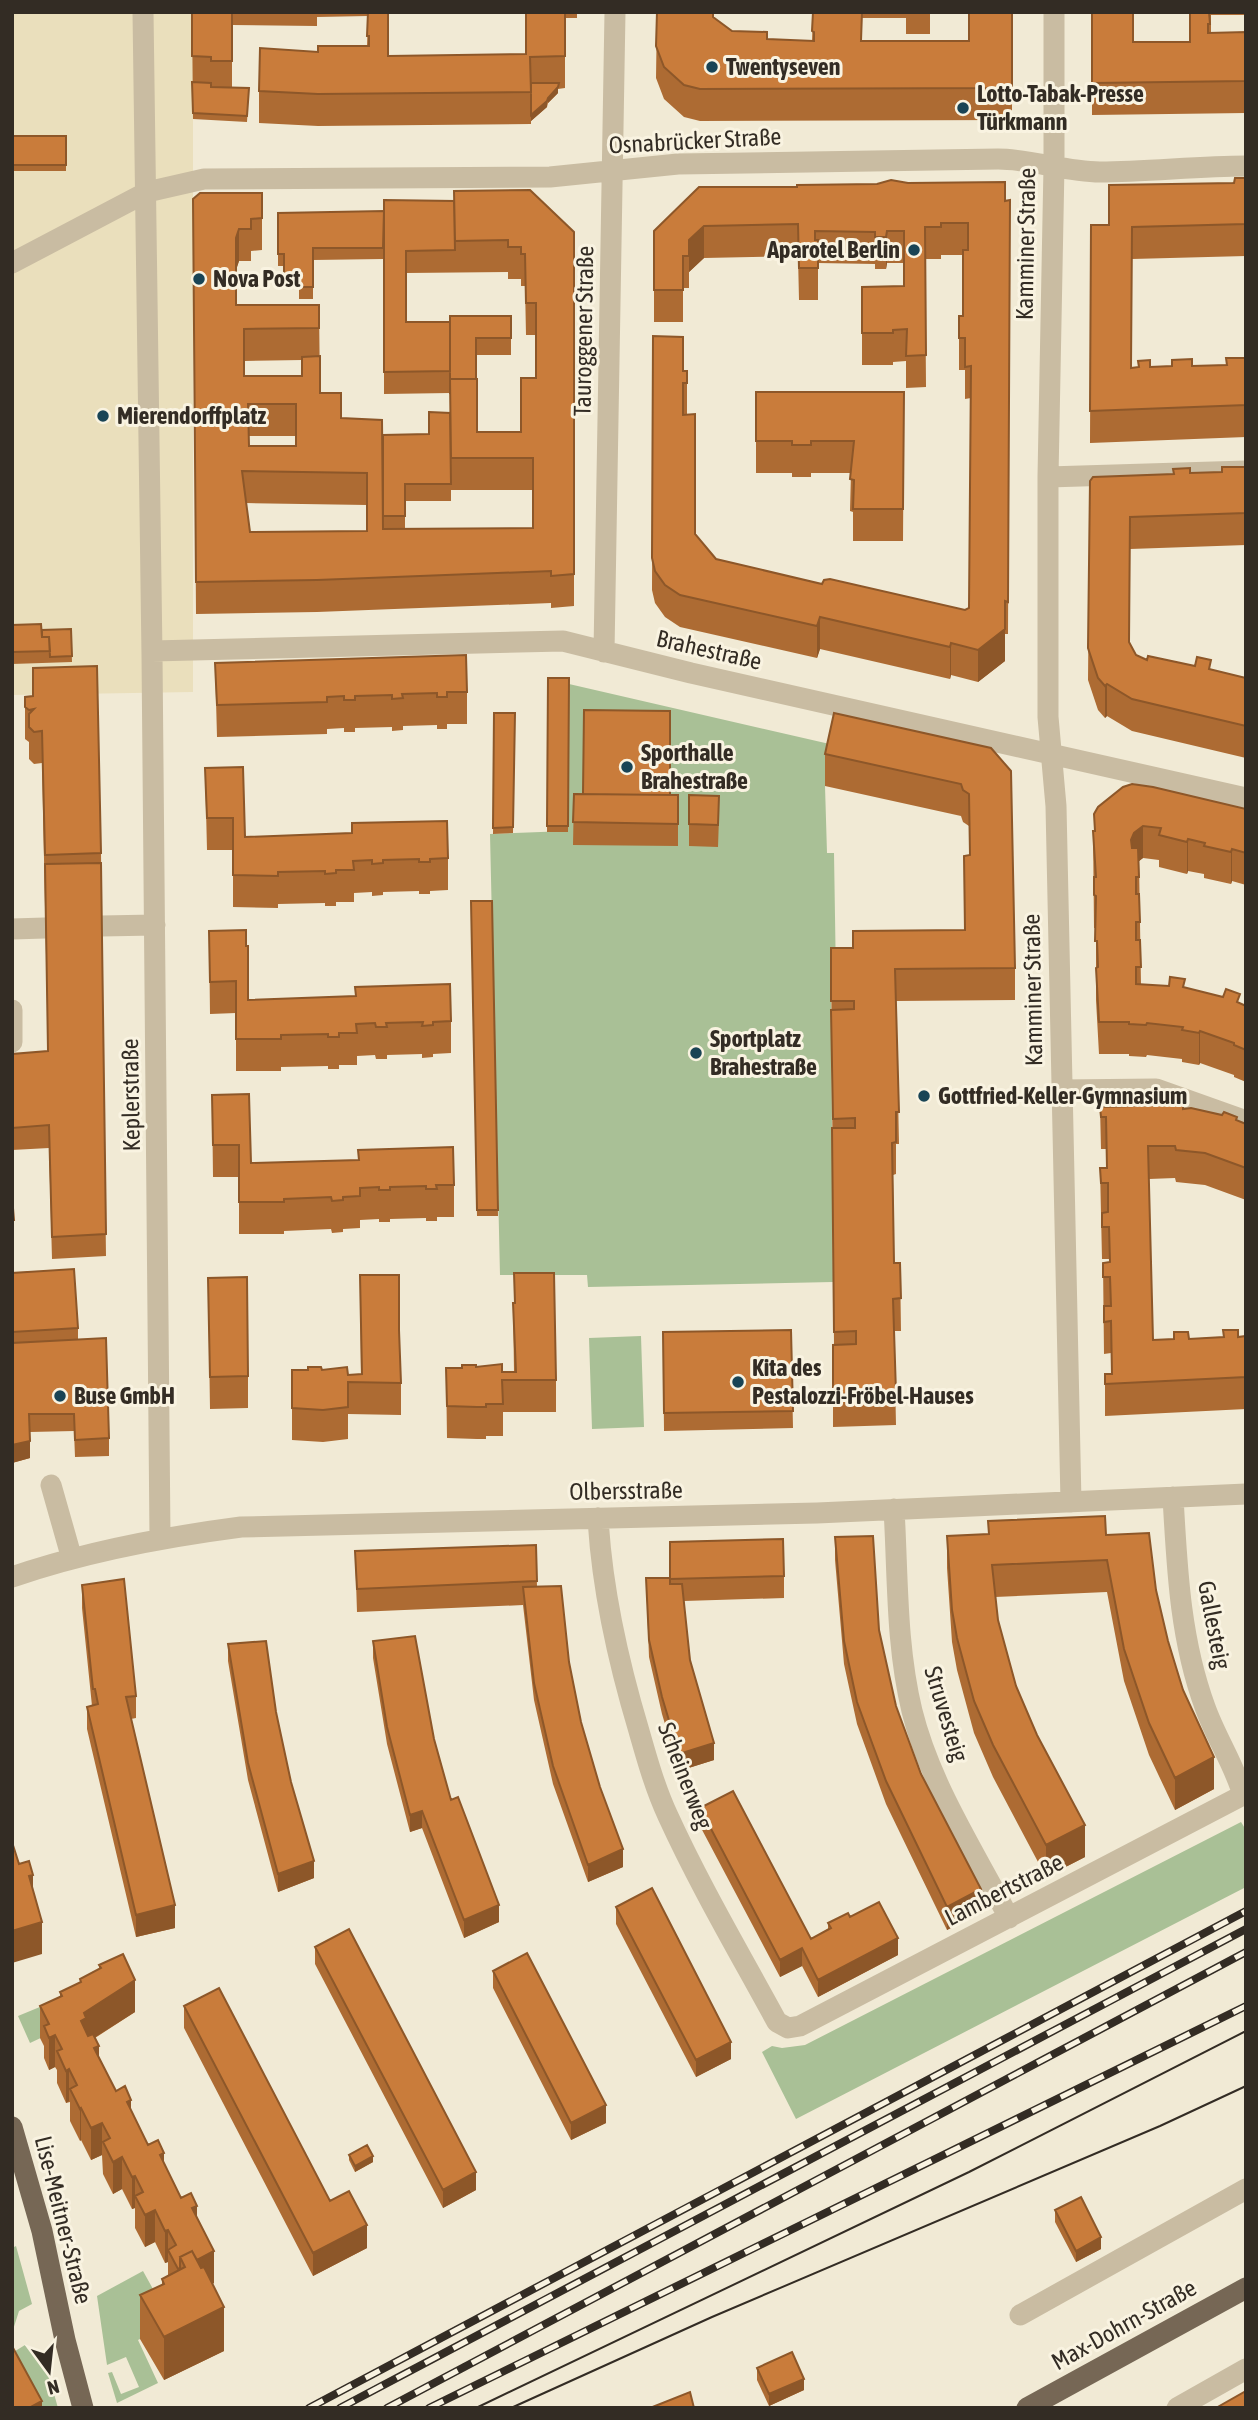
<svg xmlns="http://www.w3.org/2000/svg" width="1258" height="2420" viewBox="0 0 1258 2420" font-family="'Asap Condensed',sans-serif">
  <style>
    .green { fill: #a9c096 }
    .plaza { fill: #eadfbc }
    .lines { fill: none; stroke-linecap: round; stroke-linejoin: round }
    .minor { stroke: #c9bca2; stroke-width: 21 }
    .major { stroke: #766755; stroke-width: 21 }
    .tram { stroke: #332c24; stroke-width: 2 }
    .rail-casing { stroke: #332c24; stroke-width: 8 }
    .rail { stroke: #f9f3e1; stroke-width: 5; stroke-dasharray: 16; stroke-linecap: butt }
    .wall { fill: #ad6b33; fill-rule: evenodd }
    .shaded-wall { fill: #8d5729 }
    .building { fill: #c97c3b; stroke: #8d5729; stroke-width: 2; fill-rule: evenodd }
    .poi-dot { fill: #194455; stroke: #f9f3e1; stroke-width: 2.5 }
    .labels { text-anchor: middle; stroke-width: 6; stroke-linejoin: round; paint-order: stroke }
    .poi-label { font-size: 24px; font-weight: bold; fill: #332c24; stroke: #f9f3e1; text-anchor: start }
    .street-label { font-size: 24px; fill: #332c24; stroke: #f9f3e1 }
  </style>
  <rect width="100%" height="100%" fill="#f1ead5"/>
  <path class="green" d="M569,684l265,61 -9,41 2,67h7l2,127 -5,1 2,301 -245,5 -1,-12h-87l-10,-441 77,-3z
    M641,1336l3,91 -52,2 -3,-91z
    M1241,1822l5,8v57l-450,232 -34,-67 10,-6 10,2 23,-3z
    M115,1976l-53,52 -32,15 -12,-27z
    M16,2246l16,58 -13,7 -7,22v-85z
    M143,2271l10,18 15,-7 -4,45 -26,13 20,43 -41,20 -9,-30 4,-1 9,22 18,-7 -13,-30 -19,8 -10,-69z
    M25,2345l18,10 15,53h-21l-25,-55z"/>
  <path class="plaza" d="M12,12h181v680l-181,3z"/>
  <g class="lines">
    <path class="minor" d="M143,12l9,643 8,883
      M1054,12v154l-6,311v240l8,89 15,696
      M12,263l135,-71 57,-13 346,-2 128,-13 320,-5c34,0 67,13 102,13 48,0 97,-6 146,-6
      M1048,477l198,-6
      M152,651l411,-10 128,32 555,125
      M604,652l11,-640
      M101,926l54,-1
      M12,929l33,-1
      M12,1010v32
      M1061,1090l95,-1 90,32
      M51,1485l21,74
      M894,1509c4,68 2,136 18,202 18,73 62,140 97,207
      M598,1518c4,72 20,143 41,213 8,28 16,57 29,85 32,70 72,138 109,206l11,6 12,-2 443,-231c-9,-31 -27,-57 -38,-88 -25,-68 -28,-139 -32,-210
      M12,1577c75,-26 152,-40 229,-50l576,-14 429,-19
      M1020,2315l226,-126
      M1177,2408l69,-39"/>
    <path class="major" d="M12,2127l30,104 23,109 18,68
      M1027,2408l219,-120"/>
    <path class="tram" d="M476,2408l493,-236 277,-141
      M511,2408l201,-91 448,-191 86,-40"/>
    <g class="rail-casing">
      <path id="rail" d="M309,2408l937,-497
        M340,2408l906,-479
        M387,2408l859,-456
        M429,2408l817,-402"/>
    </g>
    <use href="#rail" class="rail"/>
  </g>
  <path class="wall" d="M192,12h196v44l138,-2v-42h51v6h-12v70l-7,1v4l-10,10 -1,4 -16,14v-1v4l-213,2 -59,-3v-32l59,-39 49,-6 1,-30 -51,1v9l-85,-1v62l17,1 -2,34 -54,-3z
    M657,12l56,5 19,14 35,8 45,2 1,-29h117v22h-24v-16h-44v23h107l43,-29v108l-312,1 -16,-4 -20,-18 -8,-21z
    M1092,12l41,30h57l-1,-30h57v3h-35v18l35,-1v81l-154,2z
    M12,136h54v35h-54z
    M1246,178v78l-114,3 -1,109 115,-4v73l-156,6 1,-218h18z
    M699,187l311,13 -2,434h-3v27l-27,21 -27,-7 -1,4 -130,-30 -3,9 -137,-31 -15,-10 -10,-14 -3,-13 1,-254 30,35h4v44l8,119 21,25 106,25 143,26 4,-2 2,-210 -6,1v-29h-6v-54h4v-61h-22v4h-16l1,128 -20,1v-27l-13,1v3h-31v-78l42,-1v-23h-17l-1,6h-11v-5l-57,-1v37h-19l-1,-44 -94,2 -15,14v16h-6v34h-29v-91z
    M262,193v57l-11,1v10h-12l-3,9v35h83l1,88 21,25 42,17 46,-1 21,-21v-20l-66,1v-169l-1,34 -70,1v39h-14v-11h-15v-22h-6v-53l296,19v374l-23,2v-5l-234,9 -121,2 -3,-415zM508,272v7h13v7h4l1,49h10v43l-15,54h-44l-1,-77h35v-39l-61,6h-44v-49zM302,360v16h-58v-15zM249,436h47v10h-47zM451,487v3h82v38l-128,1v-28h46zM246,503l121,2v26l-117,1z
    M756,392h148l-1,149h-50v-29l-3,-1 1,-38h-40v4h-19v-4h-36z
    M1246,467v78l-116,4 -1,93 7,13 11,5 64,10 35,8v80l-114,-27 -25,-15 -2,2 -7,-8 -10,-30 2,-199 100,-8 32,-1z
    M12,625l30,5 29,-1 1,33 -60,2z
    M215,663l252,29v32h-20v5h-10v-4l-34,1v4l-11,1v-4l-37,1v4h-11v-4l-17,1v5l-110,3z
    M548,678h21l-1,154h-21z
    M25,697l76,156 5,403 -54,3 -3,-111 -37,2v-96l36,-3 -6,-288 -8,1 -5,-5v-17l-4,-3z
    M494,713h21l-2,120 -20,1z
    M991,748l24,220v32l-119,1 3,143h-3v30l-3,1 1,88h6l1,68h-7l2,94 -63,2v-82h1l-3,-397h22l112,-18 5,-75 -1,-29 -6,-4 -2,-6 -136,-30v-32z
    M205,768l40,69 203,21v32l-18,1v3h-11v-3l-36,1v3l-11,1v-4l-18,1v9h-18v4h-11v-3l-47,1v4l-45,-1v-57h-26z
    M574,794l104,1v51l-105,-1z
    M1246,809v76l-14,-4 -1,3 -27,-6v-4l-16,-3 -1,3 -28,-7v-7l-16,-2 -4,3 2,124 44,3 61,18v76l-12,-5v-2l-34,-12 -1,2 -17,-3v-3l-35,-4 -1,2 -17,-1v-2h-30l-3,-54v-72h-2l-1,-97z
    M719,818l-1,29 -29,-1v-22z
    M471,901h21l6,315h-21z
    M209,931l39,69 203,21v32l-18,1v3l-11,1v-4l-35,1v4h-11l-1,-4 -18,1v9h-18v4h-11v-3l-47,1v4h-45v-58l-26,1z
    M212,1095l39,68 203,22v32h-17v4h-11v-3l-36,1v3h-11v-3l-19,1v8l-17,1v3l-11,1 -1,-4 -47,2v3h-45v-57h-26z
    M1100,1107l83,2 54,12 9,3v76l-41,-15 -29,-3 -1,-4 -26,1 4,161 93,-4v73l-141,7v-42h6v-21l-7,1 -1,-91 6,-1v-3h-7l-2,-91h7l-1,-19h-5z
    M12,1196l2,24v22l-2,1z
    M12,1273l66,55v11l31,99v18l-34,1 -1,-26 -44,1v26l-18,5z
    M360,1275l39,63 2,45v32l-53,-1v25l-25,3 -31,-2v-70h30l26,5 13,-1z
    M208,1278l40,98v32l-38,1z
    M513,1303l43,77v32h-53v24h-17v3h-9l-30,-1 -1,-70 30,-1 26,5h12z
    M791,1330l2,98 -129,3 -1,-99z
    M988,1521l118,14 50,55 12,51 46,148 -39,21 -26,-55 -25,-74 -17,-89 -112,5 3,23 18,66 69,171 -39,20 -53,-100 -19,-44 -17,-63 -5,-28 -5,-74v-32l41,-2z
    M835,1537l44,93 17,76 25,68 60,138 -34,18 -61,-126 -29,-80 -13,-60 -9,-104z
    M536,1545l1,42 32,75 12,60 42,145 -35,15 -35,-98 -19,-84 -11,-95 -166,7 -2,-61z
    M784,1576v22l-100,3 6,59 24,100 -35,11 -17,-57 -13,-57 -3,-79z
    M82,1585l54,111v22l-5,1 44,209 -39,9 -49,-208v-22l5,-1 -10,-98z
    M373,1641l61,98 17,61 48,122 -35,16 -42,-110 -12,4 -23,-88 -14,-86z
    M228,1644l48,68 15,70 23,96 -36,14 -30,-112 -20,-119z
    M700,1808l111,131 17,-10v-6l22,-6 48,38 -80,42 -16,-31 -22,11 -80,-151z
    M616,1907l115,152 -35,18 -80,-153z
    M315,1947l161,243 -33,18 -128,-244z
    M99,1965l36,47 -40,26 4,19 17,34 15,20 17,34 16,19 17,34 16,20 17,65 -2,1 12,67 -60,29 -24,-41v-44l22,-10v-6l6,-4v-13l-3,1 -10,-21 -10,5 -10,-19v-20l-3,1 -10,-20 -9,5 -10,-20 -1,-19 -11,5 -10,-20 -1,1 -10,-20v-19l-4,1 -9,-20v-13l-2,-3 -6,3 -5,-12v-12l-4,-8v-32l20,-9v-5l20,-9v-4l19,-10z
    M493,1971l113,152 -35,17 -78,-152z
    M184,2006l146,195 37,47 -54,28 -129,-248z
    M349,2155l24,7 -18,10 -6,-12z
    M1055,2210l46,39 -25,13 -21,-40z
    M757,2368l47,22 -35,16 -12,-26z"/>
  <path class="shaded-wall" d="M558,87v6l-10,10v-5z
    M547,101v6l-16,14v-6z
    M704,226v32l-15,14v-32z
    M239,229v32l-3,9v-32z
    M887,231v32l-1,6v-32z
    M820,617v32l-3,9v-32z
    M1005,629v32l-27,21v-32z
    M951,643v32l-1,4v-32z
    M1107,684v32l-2,2v-32z
    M1143,826v32l-9,7 -3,7v-32l3,-7z
    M1188,839v32l-1,3v-32z
    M1232,849v32l-1,3v-32z
    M1200,1031v32l-1,2v-32z
    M30,1441v17l-18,5v-18z
    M714,1743v17l-35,11v-17z
    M1214,1757v32l-39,21v-32z
    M422,1811v17l-12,4v-17z
    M1085,1825v32l-39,20v-32z
    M623,1849v18l-35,15v-17z
    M314,1861v17l-36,14v-18z
    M33,1875v32l-4,-31z
    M981,1889v23l-34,18v-23z
    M175,1905v23l-39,9v-22z
    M499,1905v17l-35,16v-18z
    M42,1922v32l-30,9v-32z
    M898,1938v17l-80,42v-17z
    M802,1948v18l-22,11v-17z
    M135,1980v32l-49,31 -5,-22 3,-8z
    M55,2035v32l-6,3v-32z
    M731,2042v17l-35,18v-17z
    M99,2046v32l-5,-30z
    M69,2069v32l-3,2v-32z
    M131,2100v32l-4,-30z
    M606,2105v18l-35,17v-17z
    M81,2108v32l-1,1v-32z
    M102,2123v32l-11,5v-32z
    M164,2153v32l-4,-30z
    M373,2156v6l-18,10v-6z
    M122,2157v32l-9,5v-32z
    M476,2172v18l-33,18v-18z
    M135,2176v32l-3,1v-32z
    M197,2206v32l-5,-30z
    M155,2210v32l-10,5v-32z
    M367,2225v23l-54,28v-23z
    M168,2230v32l-3,1v-32z
    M1101,2237v12l-25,13v-11z
    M214,2251v32l-29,14 -1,-31z
    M224,2307v44l-60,29v-43z
    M804,2379v11l-35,16v-12z
    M42,2401v7h-13z"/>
  <path class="building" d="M192,12h40v49h-21v-4l-19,-1z
    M368,12h20v44l138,-2v-42h39v44l-35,1 1,35 -213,2 -59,-3 1,-43 58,4v-6h51v-10h-2z
    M657,12h56v5l19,14 35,1v7l47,2v-9l-2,-1 1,-19h49l-1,29h108v-29h43v76l-312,1 -16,-4 -20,-18 -8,-21z
    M1092,12h41v30h57v-30h19l1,12h-2v9l38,-1v49l-154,2z
    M192,82l19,1v4l38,1 -2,28 -54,-3z
    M531,83h28l-1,4 -10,11 -1,3 -16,14z
    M12,136h54v29h-54z
    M1235,178h11v46l-114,3 -1,141 8,-1 -1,-6 12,-1v7l22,-1v-6l20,-1v7l35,-1 -1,-7h19l1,47 -156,6 1,-186h18v-40l125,-2z
    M891,180l17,3 97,-1v19l5,-1 -2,402 -3,-1v28l-27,21 -27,-7 -1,4 -130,-30 -3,9 -137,-31 -15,-10 -10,-14 -3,-13 1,-222 30,1v34h4v12h-4v32l12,-1v120l21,25 106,25 2,-4 6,-1 135,31 4,-2 2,-242 -6,1v-29h-6v-22h4v-66h5v-27h-27v4h-16l1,128 -20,1 1,-27 -14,1v3h-31v-46l42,-1v-55h-17l-1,6h-11v-5l-60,-1v9h3v28h-19l-1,-44 -94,2 -15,14v16h-6v34h-29v-59l45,-44h98v-2l80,-1z
    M530,190l44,42v342l-23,2v-5l-234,9 -121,2 -3,-383 7,-6h62v25l-11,1v10h-12l-3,9v67h83v23l-75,1v47h58v-19l18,-1v37h21v25l41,2 1,109 150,-1v-70h-82l-1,-79h27v53h44v-54h15v-75h-10l-1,-49h-4v-7h-13v-7l-53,1 -1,-50zM248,404h48v42h-47zM242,471l125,2v58l-117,1z
    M384,200l70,1 1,49 -49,1v71h44v49l-66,1z
    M384,211l-1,37h-70v39h-14v-11h-15v-22h-6v-41z
    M450,316h61v22h-35v41h-26v15z
    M756,392h148l-1,117h-50l1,-29 -4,-1 4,-38h-43v4h-19v-4h-36z
    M429,412l21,1 1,71h-46v32h-22v-81l46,-1z
    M1222,467h24v46l-116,4 -1,125 7,13 11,5 1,-4 47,10 2,-9 14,3 -2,9 37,9v48l-114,-27 -25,-15 -2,2 -7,-8 -10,-30 2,-167 3,-4 81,-3 -1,-5 17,-1v5l32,-1z
    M41,624l1,13h7l1,14 -38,1v-27z
    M71,629l1,27 -22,1 -1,-20h-7v-7z
    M466,655l1,37h-20v5h-10v-4l-35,1 1,4 -11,1v-4l-37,1v4h-11v-4l-17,1v5l-110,3 -2,-42z
    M97,666l4,187 -56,2 -3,-124 -8,1 -5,-5v-13l5,-5 -5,1 -4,-3v-10l8,-1v-28z
    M548,678h21l-1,148h-21z
    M584,710l86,1v84l-87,-1z
    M494,713h21l-2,114 -20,1z
    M834,713l157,35 20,23 4,197 -120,1 4,143h-3v30l-4,1 2,120h6l1,35 -8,1 3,94 -63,1v-49l23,-1v-13l-22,1 -2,-204h23v-10l-22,1 -2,-109 23,-1v-8h-23v-53h22v-17l112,-1 -1,-74 6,-1 -1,-61 -6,-4 -2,-6 -136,-30z
    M243,767l2,70 107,-4v-10l95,-2 1,37 -18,1v3h-11v-3l-36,1v3l-11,1v-4l-19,1 1,9h-18v3l-11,1v-3l-47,1v4l-45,-1v-57h-26l-2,-50z
    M1132,784l21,3 93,22v44l-14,-4 -1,3 -27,-6 1,-3 -17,-4 -1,3 -28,-7 2,-7 -18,-2 -9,7 -3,7 1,8h6l1,29h-3v17h3l1,28h-4v18h4l1,27h-5v17l33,2 1,-9 15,2 -2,8 40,10 3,-8 14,5 -3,8 9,4v44l-12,-5v-2l-34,-12 -1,2 -17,-3 1,-3 -36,-4 -1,2 -17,-1v-2h-30l-3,-54 2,-1 -1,-26h-2l1,-45 -2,-1v-18h2l-3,-46h2l-1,-17 4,-7 25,-20z
    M574,794l104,1v29l-105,-2z
    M689,795l30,1 -1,29 -29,-1z
    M101,863l5,371 -54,3 -3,-112 -37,3v-74l36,-3 -3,-187z
    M471,901h21l6,309h-21z
    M246,930v16h2v54l108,-4 -1,-9 95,-3 1,37 -18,1v3l-11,1 1,-4 -37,1 1,4h-11l-1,-4 -19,1 1,9h-18v4h-11v-3l-47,1v4h-45v-58l-26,1 -1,-51z
    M249,1094l2,69 108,-3 -1,-10 95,-3 1,38h-18l1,4h-11v-3l-36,1v3h-11v-3l-19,1v8l-17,1v3l-11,1 -1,-4 -47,2v3h-45v-57h-26l-1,-50z
    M1183,1102v7l8,-1 31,7 2,-3 13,5 -1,3 10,4v44l-41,-15 -29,-3 -1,-4h-27l5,194 21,-1v-7h14l1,7 35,-2 -1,-7h15v7l8,-1v41l-141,7v-10h7l-1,-53 -7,1v-16h7l-1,-29h-7v-14l7,-1 -1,-35h-7v-14l6,-1v-29h-7l-1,-15h7l-1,-51h-5l-1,-10 68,-2v-2z
    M12,1196l2,24h-2z
    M74,1269l4,59 -66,4v-59z
    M514,1273h40l2,107h-54l1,24h-17v3h-9l-30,-1 -1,-38h16v-3h14v2l26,-3v8h14l-3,-69h2z
    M360,1275h39v55l2,53 -53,-1v25l-25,3 -31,-2v-38h16v-3h13l1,3 25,-3 1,8 14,-1z
    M247,1277l1,99 -38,1 -2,-99z
    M791,1330l2,81 -129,2 -1,-81z
    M106,1338l3,100 -34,2 -1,-26h-45l1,27 -18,4v-102z
    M1105,1516l1,19 43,-2 7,57 12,51 15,49 31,67 -39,21 -26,-55 -25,-74 -17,-89 -115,5 6,55 18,66 21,49 48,90 -39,20 -53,-100 -19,-44 -17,-63 -5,-28 -5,-74 42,-2 -1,-13z
    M873,1536l6,94 17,76 25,68 60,115 -34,18 -61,-126 -29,-79 -13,-61 -9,-104z
    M783,1539l1,37 -114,3v-37z
    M536,1545l1,36 -180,8 -2,-38z
    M646,1578h24v6h12l8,76 24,83 -35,11 -17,-57 -13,-57z
    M124,1579l12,117 -10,1 49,208 -39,10 -49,-208 11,-3 -3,-15h-2l-11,-104z
    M561,1586l8,76 12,60 19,65 23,62 -35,16 -35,-99 -19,-83 -11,-96z
    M415,1636l19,103 17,61 7,-3 41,108 -35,15 -42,-109 -12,4 -23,-88 -14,-86z
    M266,1641l10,71 15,70 23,79 -36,13 -30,-111 -20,-119z
    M733,1791l78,148 20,-11 -3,-5 20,-10 2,4 29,-15 19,36 -80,42 -16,-32 -22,12 -80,-152z
    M12,1842l7,22 10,-3 4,14 -4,1 13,46 -30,9z
    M652,1888l79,154 -35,18 -80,-153z
    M349,1929l127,243 -33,18 -128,-243z
    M527,1953l79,152 -35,18 -78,-152z
    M123,1954l12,26 -51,33 2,5 -5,3 7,15 5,-2 6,12 -5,2 22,43 9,-5 6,14 -4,2 21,43 10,-5 6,13 -4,2 21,43 10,-5 6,13 -5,2 22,43 -17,9 -5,-9 -12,6v11l-2,1 -10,-19 8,-5 -8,-15 -3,1 -10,-21 -10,5 -10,-19 8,-4 -8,-16 -3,1 -10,-20 -9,5 -10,-20 7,-4 -8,-15 -11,5 -10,-20 -1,1 -10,-20 7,-4 -8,-16 -3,2 -9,-20 5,-2 -7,-14 -6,3 -5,-12 5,-2 -9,-18 22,-10 -2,-4 21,-10 -1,-3 21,-11 -2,-3z
    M219,1988l111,213 19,-10 18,34 -54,28 -129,-247z
    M367,2145l6,11 -18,10 -6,-11z
    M1081,2197l20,40 -25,14 -21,-41z
    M192,2251l9,17 3,-1 20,40 -60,30 -24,-42 24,-11 -2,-5 23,-12 -5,-10z
    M12,2346l30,55 -13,7h-17z
    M792,2352l12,27 -35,15 -12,-26z
    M1246,2391v17h-30z
    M690,2392l4,16h-44z"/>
  <g class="poi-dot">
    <circle cx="712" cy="67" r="7"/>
    <circle cx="963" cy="108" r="7"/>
    <circle cx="914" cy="250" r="7"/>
    <circle cx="199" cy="279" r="7"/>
    <circle cx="103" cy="416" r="7"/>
    <circle cx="627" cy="767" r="7"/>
    <circle cx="696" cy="1053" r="7"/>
    <circle cx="924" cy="1096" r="7"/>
    <circle cx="738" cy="1382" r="7"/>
    <circle cx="60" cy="1396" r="7"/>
  </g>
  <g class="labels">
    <g class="poi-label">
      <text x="726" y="75">Twentyseven</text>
      <text x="977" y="102">Lotto-Tabak-Presse<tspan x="977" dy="28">Türkmann</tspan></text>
      <text x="900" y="258" text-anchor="end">Aparotel Berlin</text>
      <text x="213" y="287">Nova Post</text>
      <text x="117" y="424">Mierendorffplatz</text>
      <text x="641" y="761">Sporthalle<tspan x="641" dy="28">Brahestraße</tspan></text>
      <text x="710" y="1047">Sportplatz<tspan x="710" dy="28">Brahestraße</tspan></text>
      <text x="938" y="1104">Gottfried-Keller-Gymnasium</text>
      <text x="752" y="1376">Kita des<tspan x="752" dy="28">Pestalozzi-Fröbel-Hauses</tspan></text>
      <text x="74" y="1404">Buse GmbH</text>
    </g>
    <g class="street-label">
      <text transform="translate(695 141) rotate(-3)" y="8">Osnabrücker Straße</text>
      <text transform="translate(1026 244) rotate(-89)" y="8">Kamminer Straße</text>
      <text transform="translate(584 331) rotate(-89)" y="8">Tauroggener Straße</text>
      <text transform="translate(709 650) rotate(13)" y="8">Brahestraße</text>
      <text transform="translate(1033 990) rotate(-91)" y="8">Kamminer Straße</text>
      <text transform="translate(131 1095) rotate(-91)" y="8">Keplerstraße</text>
      <text transform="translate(626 1491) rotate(-1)" y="8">Olbersstraße</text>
      <text transform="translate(1214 1625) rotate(79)" y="8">Gallesteig</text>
      <text transform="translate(946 1714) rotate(73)" y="8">Struvesteig</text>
      <text transform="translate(685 1776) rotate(69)" y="8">Scheinerweg</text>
      <text transform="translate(1004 1890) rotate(-27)" y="8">Lambertstraße</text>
      <text transform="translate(63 2220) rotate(76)" y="8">Lise-Meitner-Straße</text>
      <text transform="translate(1124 2325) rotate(-29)" y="8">Max-Dohrn-Straße</text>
    </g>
  </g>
  <rect width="1258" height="2420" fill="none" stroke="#332c24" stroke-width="28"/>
  <g transform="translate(49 2371) rotate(165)" stroke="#f9f3e1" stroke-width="5" paint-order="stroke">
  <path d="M0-5L12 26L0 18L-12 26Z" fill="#332c24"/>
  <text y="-10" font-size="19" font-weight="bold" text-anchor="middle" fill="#332c24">N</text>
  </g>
</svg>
